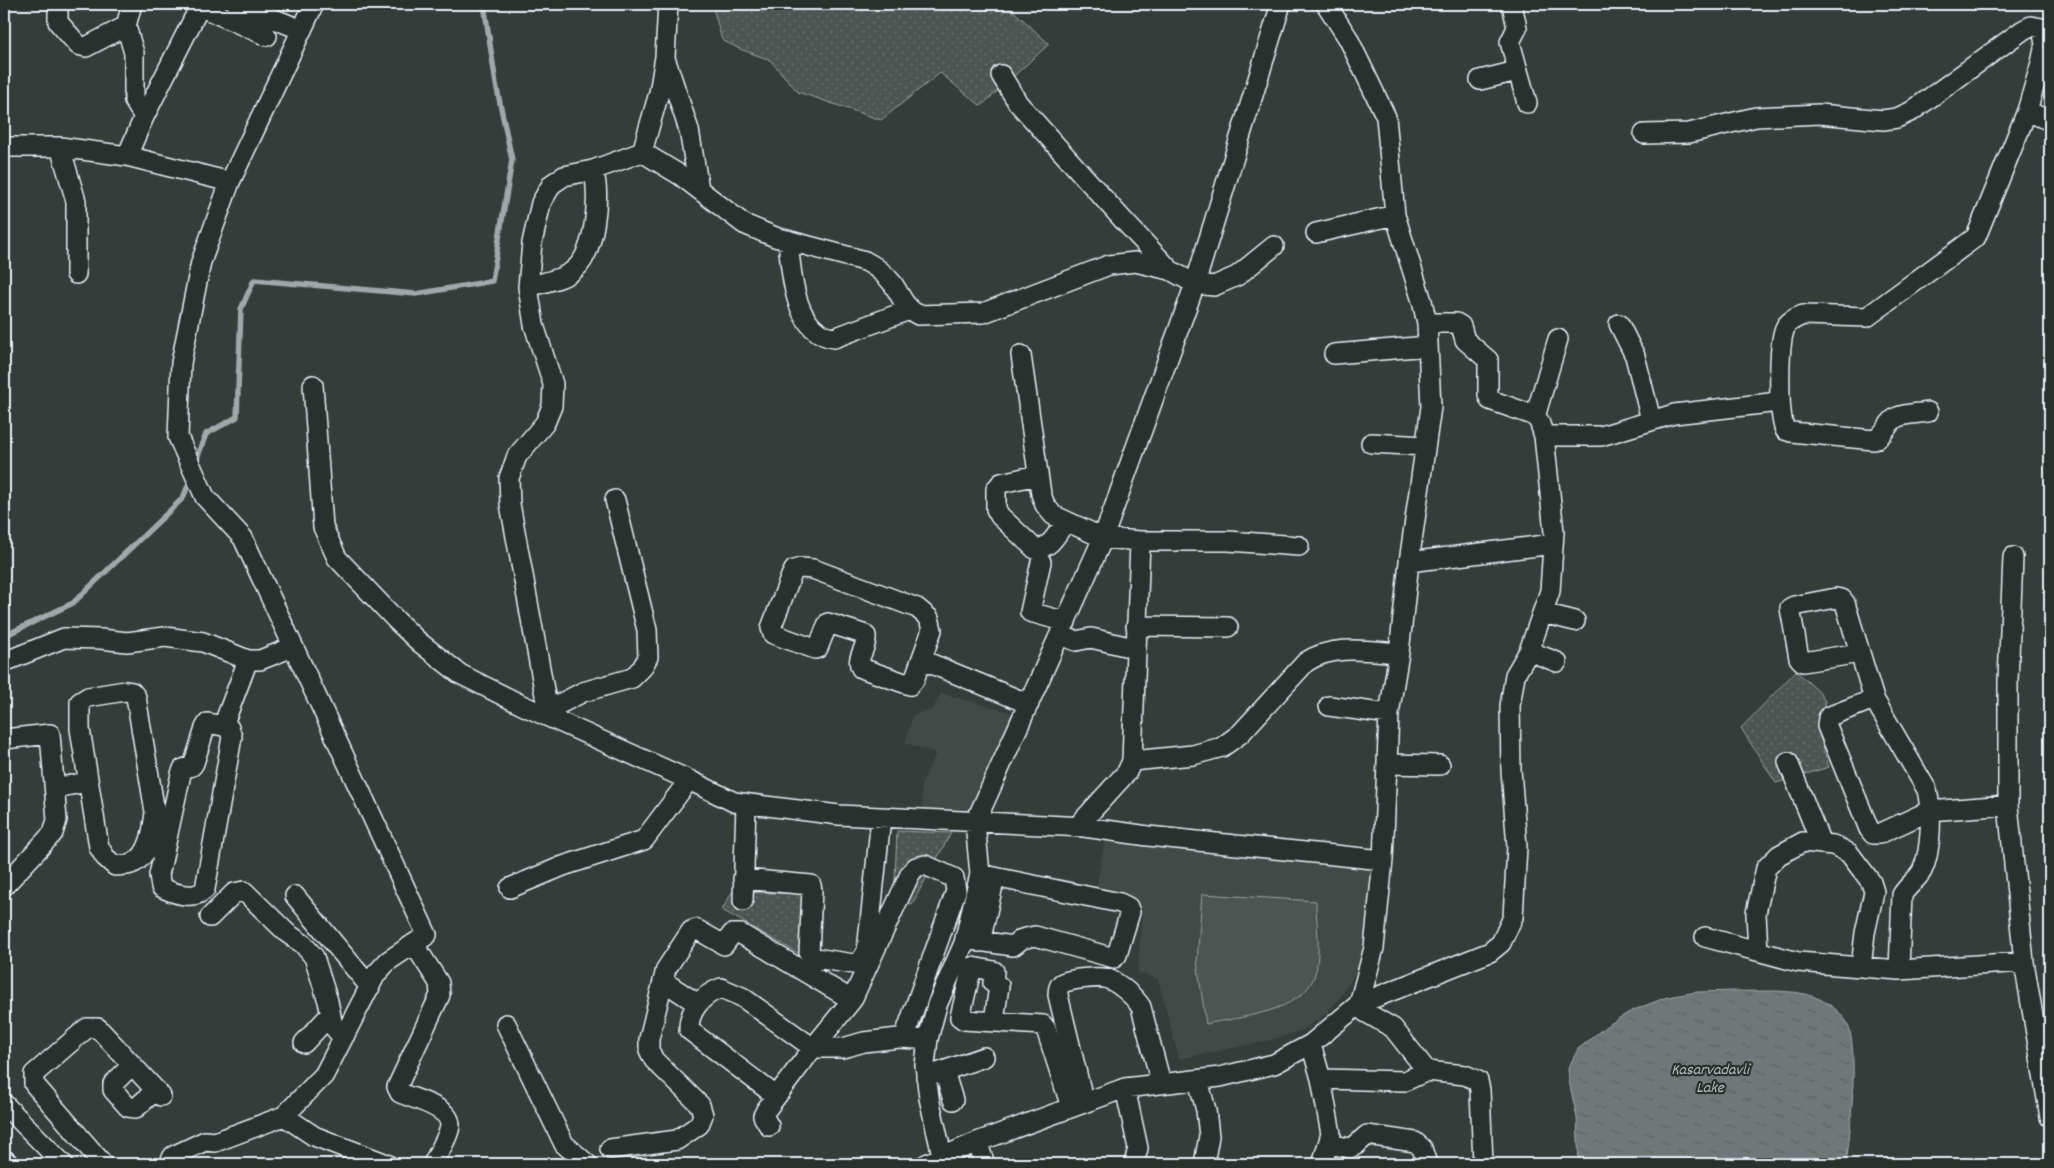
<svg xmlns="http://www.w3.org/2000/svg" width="2054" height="1168" viewBox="0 0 2054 1168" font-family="Dekko,sans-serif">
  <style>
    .built { fill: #3f4b46 }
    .green { fill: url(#green-dots); stroke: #98a4a4 }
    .pitch { fill: #495651; stroke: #98a4a4 }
    .water { fill: url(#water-ripples); stroke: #9ea9ab }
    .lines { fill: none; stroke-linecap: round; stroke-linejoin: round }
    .stream { stroke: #9ea9ab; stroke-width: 5.5 }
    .minor-casing { stroke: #e8f1f8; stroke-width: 22 }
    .major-casing { stroke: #e8f1f8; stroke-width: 28 }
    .minor { stroke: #26332d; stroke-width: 19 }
    .major { stroke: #26332d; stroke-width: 24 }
    .labels { text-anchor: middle; stroke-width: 4.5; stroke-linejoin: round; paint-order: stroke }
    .water-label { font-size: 16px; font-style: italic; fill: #b1bbbe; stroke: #26332d }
  </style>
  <defs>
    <pattern id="green-dots" width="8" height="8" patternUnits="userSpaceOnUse" patternTransform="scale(1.25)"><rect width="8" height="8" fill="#495651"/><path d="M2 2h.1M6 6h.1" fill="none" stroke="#636f6b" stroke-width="1.8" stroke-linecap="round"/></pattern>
    <pattern id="water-ripples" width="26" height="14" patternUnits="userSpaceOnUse" patternTransform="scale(1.25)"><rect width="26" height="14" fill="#6d7978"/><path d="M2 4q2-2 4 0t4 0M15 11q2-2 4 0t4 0" fill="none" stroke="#5b6363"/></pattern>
  </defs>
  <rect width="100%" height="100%" fill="#323e39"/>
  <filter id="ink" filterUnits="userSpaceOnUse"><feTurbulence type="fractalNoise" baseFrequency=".02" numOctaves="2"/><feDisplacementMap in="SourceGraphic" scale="10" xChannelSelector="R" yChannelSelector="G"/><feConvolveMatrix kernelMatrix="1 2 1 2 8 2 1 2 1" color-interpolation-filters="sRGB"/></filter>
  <g filter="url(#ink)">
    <path class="built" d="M941,693l88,25 -50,99 -56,-2 -2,-30 15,-32 -31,-10 8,-28 20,-6z
      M1105,841l272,25 -12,91 -24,39 -15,18 -24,16 -31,10 -92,19 -21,-80 -20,-6 4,-65 -46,-19z"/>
    <path class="green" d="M712,4h294l43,40 -68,62 -41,-33 -59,47 -83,-28 -28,-32 -30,-11 -18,-9z
      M1796,671l22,20 7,10 -7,28 11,38 -53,16 -35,-55z
      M897,831l54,2 -39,71 -18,-1z
      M732,892l82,2 -2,67 -90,-51z"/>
    <path class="pitch" d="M1202,894l114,7c0,22 6,56 -2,76 -13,36 -76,40 -108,47l-9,-62z"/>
    <path class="water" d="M1733,991c23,1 49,-2 72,3 15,3 33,14 41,27 14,22 4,116 0,143h-267l-2,-46 -8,-37 -1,-13 10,-19 27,-22 26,-16 36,-14 30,-5z"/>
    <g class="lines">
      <path class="stream" d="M195,464l11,-30 31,-17 4,-108 13,-29 162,14 76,-13 20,-121 -16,-76 -12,-80
        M4,636l69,-33 110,-105 8,-20"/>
      <g class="minor-casing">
        <path id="minor" d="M58,4v18l20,23 8,2 40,-21 6,-22
          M237,4l65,26
          M1326,4l22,34 38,79 9,98 27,86 5,22 4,84 -22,155 -10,91 -10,61 -6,146 -9,88 -15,56 6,8 28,16 34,43
          M1512,4l5,24 -7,14 17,61
          M199,6l68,30
          M126,26l8,27v48l10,16 -17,39
          M666,61l23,69 10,59
          M1001,75l17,28 106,118 46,49
          M1480,80l37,-9
          M2027,111l23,10
          M144,117l57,-113
          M1644,134l45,-1 67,-16 63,-3 64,6 14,-2 15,-7 111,-81 8,-4 11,2 3,16 -4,19 -14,48 -51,126 -109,80 -64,-2c-7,3 -15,6 -18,13 -7,16 -7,86 0,102l6,2 83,8c9,-4 12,-13 19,-20 8,-7 24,-6 35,-8
          M4,147h56l67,9 103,26 84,-178
          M60,147l16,54v73
          M642,152l17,-59 6,-36 3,-53
          M1316,233l79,-18
          M788,240c3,32 6,93 46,98l75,-28
          M528,287c15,-5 35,-7 47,-18 20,-17 26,-74 18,-99
          M1619,324l16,32 16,64
          M1334,354l94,-8
          M1021,355l20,139 4,11 8,10 50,23 37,3h88l71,5
          M313,385l10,142 14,31 60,63 22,21 41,32 62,31 167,75 45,22 105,13 245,12 64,9 235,24
          M1535,417l23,-78
          M1544,436h57l73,-22 96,-11 10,-4
          M1371,443l54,3
          M1038,475l-37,8 -5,6v20l4,7 35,33c17,-1 22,-16 31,-28
          M2013,557l-5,124v124l16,157 26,155
          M1041,562l-11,50 36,10
          M1409,562l144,-18
          M801,568l12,1 104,39 12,10 3,12 -18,50 -4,5 -49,-17c-6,-10 7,-21 5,-32l-3,-2 -35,-11 -10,25 -3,1 -42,-15 -2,-6 20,-52 3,-6z
          M1543,613l32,8
          M1136,626l92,1
          M1060,635l16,6 15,-3 34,8
          M1529,651l28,11
          M1860,653l-57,9 -4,-4 -9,-50 4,-2 42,-8 6,1 3,4 29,96 53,91c5,21 5,60 -5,81 -5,9 -14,14 -20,24l-3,75
          M922,660l107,44
          M4,662l60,-24 37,1 26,3 38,-5 38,5 45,18h12l33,-13
          M125,691l7,1 4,5 19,115c-2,18 -5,45 -24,52 -5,2 -12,1 -16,2l-10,-9 -6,-10 -19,-118v-27l8,-5z
          M1874,699l-44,17 -2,2 -1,8 42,103 4,5h6l50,-23 79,-6
          M1329,706l60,8
          M548,710l35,-18 49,-14 10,-10 6,-11 -1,-27 -32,-130
          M549,717l-39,-213 -1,-26 8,-22 28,-33 7,-17 1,-22 -19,-59 -6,-38 4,-44 9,-40 11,-19 12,-8 29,-6 49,-18 38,23 64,49 31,13 90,24c10,5 21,14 28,23 8,12 12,24 25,31l65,-2 126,-48 26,-3 35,8 25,14 19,2 23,-10 37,-30
          M223,726l-15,-3 -3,5 -11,35 -2,3 -9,3 -2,5 -22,101 2,12c11,6 34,14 44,2l27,-152 -3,-9 -6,-2 25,-66
          M4,739l46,-5 7,86 -4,13 -49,53
          M1132,761l61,-6 29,-8 18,-13 66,-72c27,-18 62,-11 93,-9
          M1788,762l33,81
          M1387,764l53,1
          M55,788l33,-6
          M1077,827l50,-55 5,-11 8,-220
          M743,879l68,6 1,5 -3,63 6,5 39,6 6,-2 7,-11 14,-133
          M510,888l53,-22 81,-26 45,-60
          M295,896l75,91
          M743,901l3,-97
          M210,917l24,-24 10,-2 43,42 16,11 11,13 14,44 5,25 4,5 8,4
          M1705,937l93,25 101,8 125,-8
          M965,939l48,7 9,-7 13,-3 79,22 3,-3 13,-43 -2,-5 -8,-4 -140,-29
          M980,942l15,-65
          M414,944l25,39 1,12 -43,92 3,6c14,6 50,14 50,32 0,9 -13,30 -17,39
          M1758,951l-2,-38 10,-45 13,-13 24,-13 30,3 16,8 22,29 3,10 -9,41 -4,34
          M663,981l35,23
          M852,1000l58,-126 6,-7 9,-2 29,13 2,13 -52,147
          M994,1021l5,-35 -6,-3 1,-12 -22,-4 -12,50 4,3 79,5 3,4 25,78
          M506,1024l58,120 23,20
          M304,1043l26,-28
          M1311,1044l10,35 10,55 -9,30
          M132,1065l-19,19v6l15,17 8,1 20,-18
          M944,1071l9,29
          M926,1077l58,-20
          M1321,1079l84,2 22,-10 38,4 13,6 2,9 3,74
          M1198,1080l8,30 3,26 -5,28
          M1125,1088l13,60 -4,16
          M1084,1103l-26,-108c0,-4 0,-8 3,-11 6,-5 40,-8 47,-5 11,4 27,18 33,28l20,76
          M4,1104l59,60
          M284,1116l30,20 73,28
          M769,1126l-6,-10 3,-6 47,-62h30l21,-6 35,-4 18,1
          M977,1142l8,22
          M1328,1144l22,4 6,-3 11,-10 48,7 7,6 5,16
          M610,1149l67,-9 22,-15 4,-10 -3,-10 -46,-45 -5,-10v-11l17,-70 25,-38 5,-2 28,16 8,-11h9l111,66 -39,48 -71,-51 -21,-9c-17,6 -33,22 -32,42l87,66
          M103,1164l-69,-80v-10l53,-46h11l63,68
          M169,1164l4,-8 32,-15 10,1 69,-26 40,-41 52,-101 12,-13 39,-26 -184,-397 -38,-41 -27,-60 3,-74 20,-101 29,-80
          M926,1164l51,-22 148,-54 95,-11 54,-13 37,-20 48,-40 131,-52 11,-9 12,-26 4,-70 -6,-77 -1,-64 5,-31 14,-24 21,-60 4,-59 -10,-96 -5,-15 -6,-6 -43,-15 -2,-5v-35l-23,-20 -4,-14 -5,-3h-29
          M944,1164l-15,-66 -4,-33 3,-26 9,-34 27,-62 16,-69 -5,-51 128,-285 92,-254 86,-280"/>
      </g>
      <g class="major-casing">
        <path id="major" d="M4,1163l1,1"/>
      </g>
      <use href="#minor" class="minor"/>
      <use href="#major" class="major"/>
    </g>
  </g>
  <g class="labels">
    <g class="water-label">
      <text x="1710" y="1074">Kasarvadavli<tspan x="1710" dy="18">Lake</tspan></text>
    </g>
  </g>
  <rect width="2054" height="1168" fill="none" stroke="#26332d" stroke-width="20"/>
  <rect x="10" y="10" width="2034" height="1148" fill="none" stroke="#e8f1f8" stroke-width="2" filter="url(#ink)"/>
</svg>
